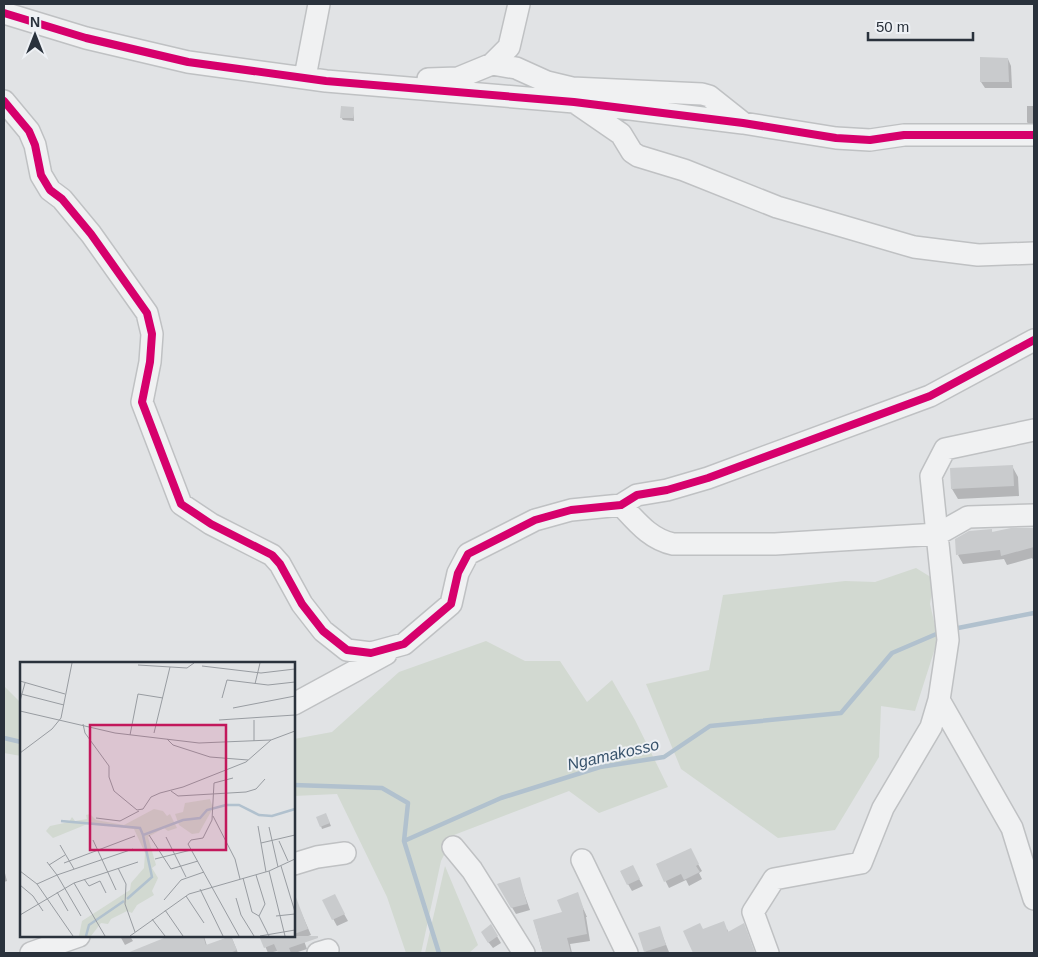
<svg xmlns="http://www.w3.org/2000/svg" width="1038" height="957" viewBox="0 0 1038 957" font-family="Helvetica,sans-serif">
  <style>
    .green { fill: #d2d9d1 }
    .shadow { fill: #0003 }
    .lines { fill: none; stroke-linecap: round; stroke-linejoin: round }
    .stream { stroke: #b1c1ce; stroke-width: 4.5 }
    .building { fill: #c9cbcd }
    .minor-casing { stroke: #bfc1c3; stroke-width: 24 }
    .minor { stroke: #f0f1f2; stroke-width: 21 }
    .cycleway-casing { stroke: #eef1f5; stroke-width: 11 }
    .cycleway { stroke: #d6006c; stroke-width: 8 }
    .labels { text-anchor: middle; stroke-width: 4; stroke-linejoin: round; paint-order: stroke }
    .water-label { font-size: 16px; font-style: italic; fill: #38536c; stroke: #eef1f5 }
    .inset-river { fill: none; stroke: #b1c1ce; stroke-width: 2.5 }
    .inset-road { fill: none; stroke: #989ca1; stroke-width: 1 }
    .view { fill: #c2185b; fill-opacity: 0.15; stroke: #c2185b; stroke-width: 2.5 }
    .inset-edge { fill: none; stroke: #2a323c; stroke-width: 2.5 }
  </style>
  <rect width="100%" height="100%" fill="#e1e3e5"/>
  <path class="green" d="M916,568l18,11 -4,25 8,35 -23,72 -34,-5 -2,51 -44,73 -57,8 -97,-69 -35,-85 63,-14 14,-75 122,-14 30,1z
    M486,641l39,20h35l27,41 25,-22 23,40 33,67 -69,26 -30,-22 -115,44 -13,26 -20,92h-15l-19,-56 -50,-103 -43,2v-57l38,-7 67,-60z
    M4,686l17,17v53l-17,-3z
    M445,866l33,79 -9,8h-44z"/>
  <path class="shadow" d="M1008,59l3,7 1,22h-27l-4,-6z
    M1027,106h7v27l-7,-11z
    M353,108l1,13 -11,-1 -2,-3z
    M1012,466l6,11 1,19 -61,3 -6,-10z
    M1011,529h23v32l-2,-3 -25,7 -3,-6 -41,5 -5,-9 33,-25 2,3z
    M327,817l4,9 -9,3 -1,-3z
    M690,850l12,21 -3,2 3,6 -13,7 -3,-6 -17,8 -12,-24z
    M632,866l11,20 -11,5 -11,-19z
    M4,869l3,12 -3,1z
    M519,879l11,31 -14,4 -18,-30z
    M577,894l10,23h-1l4,24 -20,3 2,9h-29l-9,-32 30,-8z
    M324,902l15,3 9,16 -11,5z
    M301,912l10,23 -8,3 4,11 -12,4h-16l-1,-2 -10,2 -7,-17h33v-22z
    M491,926l10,17 -8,5 -7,-9z
    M659,927l10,25 -23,1 -1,-1z
    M727,929l2,4 18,-1 7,21h-59l-10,-21z
    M120,936h10l3,5 -8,4z
    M171,936h33l3,10 24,-10 7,17h-91l-3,-6z"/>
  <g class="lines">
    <path class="stream" d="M953,629l81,-16
      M4,738l17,4
      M294,785l88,3 26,15 -4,38
      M439,953l-35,-112 97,-43 99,-31 64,-10 46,-31 131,-13 51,-60 49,-21"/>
  </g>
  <path class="building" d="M980,57l28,1 1,24h-29z
    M341,106l13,1 -1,11h-13z
    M1013,465l1,21 -63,3 -1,-21z
    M1011,528h23v19l-33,9 -1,-6 -44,5 -1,-16 14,-8 23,-2v3z
    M326,813l4,10 -10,4 -4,-10z
    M691,848l8,16 -3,2 4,6 -16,8 -3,-6 -17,8 -8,-18z
    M633,865l7,14 -13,6 -7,-14z
    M520,877l7,27 -16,4 -14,-24z
    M294,892l14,37 -14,5z
    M578,892l6,18h-1l4,24 -20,4 4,15h-28l-10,-33 29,-8 -5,-12z
    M335,894l10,20 -13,6 -10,-20z
    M724,921l4,11 16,-9 11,30h-62l-10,-22 17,-8 3,6z
    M491,924l7,12 -10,7 -7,-11z
    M660,926l6,19 -22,7 -6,-19z
    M169,936h34l3,9 25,-9 6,14 -7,3h-103z
    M259,936h59v2l-29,10 2,5h-13l-4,-9 -10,4z"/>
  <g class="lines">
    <g class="minor-casing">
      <path id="minor" d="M4,13l82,25 102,24 138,19 248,21 169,21 93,15 34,2 34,-5h130
        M492,64l17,-17 10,-43
        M305,77l14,-73
        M428,79l30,-1 34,-14 24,4 31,14 25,6 130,6 7,2 34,27
        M4,101l25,30 6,14 6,30 9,15 12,9 29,35 56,79 5,21 -2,28 -8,40 39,102 30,20 61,31 8,9 22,40 21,27 24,19 24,3 33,-9 47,-40 7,-31 10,-19 67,-34 36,-10 50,-5 16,-10 30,-5 41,-12 222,-82 104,-56
        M576,103l45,31 11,18 6,4 46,14 93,37 137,40 64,8 56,-2
        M621,505c16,17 29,34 52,39h102l163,-10 30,-17 66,-2
        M939,700l73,128 22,71
        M294,704l92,-50
        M453,847l19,23 52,83
        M582,860l45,93
        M294,864l23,-7 28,-4
        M31,953l48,-17
        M318,953l10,-3
        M768,953l-15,-41 21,-33 87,-16 22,-55 48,-81 8,-27 9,-60 -17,-164 14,-27 89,-19"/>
    </g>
    <use href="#minor" class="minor"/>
    <g class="cycleway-casing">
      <path id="cycleway" d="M4,13l82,25 102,24 138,19 248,21 169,21 93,15 34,2 34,-5h130
        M4,101l25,30 6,14 6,30 9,15 12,9 29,35 56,79 5,21 -2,28 -8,40 39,102 30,20 61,31 8,9 22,40 21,27 24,19 24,3 33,-9 47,-40 7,-31 10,-19 67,-34 36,-10 50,-5 16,-10 30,-5 41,-12 222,-82 104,-56"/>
    </g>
    <use href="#cycleway" class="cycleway"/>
  </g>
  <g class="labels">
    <g class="water-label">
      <text transform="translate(613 754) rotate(-13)" y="6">Ngamakosso</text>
    </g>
  </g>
  <g transform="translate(20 662)">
    <rect width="275" height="275" fill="#e1e3e5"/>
    <path d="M190,137l3,9 -14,25 -7,1 -13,-9 -4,-11 8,-2 2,-9zM134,147l9,2 4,5 3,-2 7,14 -9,3 -4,-3 -16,9 8,28 -4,3 6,10 -6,13 2,4 -17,10 -5,8 -5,-2 -16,8 -3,5 -7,-1 -10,13h-12l3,-15 48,-31 1,-7 13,-15 1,-15 -11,-24 -44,-6 -37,15 -7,-7 4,-5 19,-4 3,-5 3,4 12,-2 -1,-4 4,-1 6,6 28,5z" fill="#d2d9d1"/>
    <path class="inset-river" d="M41,159l79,7 3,7M107,237l25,-22 -9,-42 40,-15 17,-2 7,-8 19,-5h13l20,10 13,1 23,-7M66,274l3,-11 35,-24"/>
    <path class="inset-road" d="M118,3l49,3 7,-5M182,4l59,7 34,-4M0,19l45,13M235,22l5,-21M1,32l43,11M202,36l5,-18 41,5 27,-3M0,39l5,-18M213,46l62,-12M0,49l95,22 84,10 72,-3 24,-9M199,58l76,-5M234,58v21M63,62l2,9 24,33v11l5,14 23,19 6,-1 8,-12 9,-4 23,-6 63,-25 25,-22M134,71l16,-66M110,73l8,-41 25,4M147,77l6,6 37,12 38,3M0,91l32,-24 9,-11 11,-55M213,116l-19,5 -2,37 -9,18 -12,2 -3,4 51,92M151,129l7,5 68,-4 10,-3 9,-10M193,154l22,43 5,20M76,156l24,3 19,-10M238,164l8,46M249,165l9,40M129,173l22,34 27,-8M146,175l20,40M73,178l23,50M259,179l9,20M241,181l34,-8M40,183l14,24M135,197l36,-9M27,200l10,13 76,-26M44,201l71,-27M29,203l16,-10M261,204l14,46M98,206l8,16 -1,20 10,28M0,209l17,13 36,52M249,209l16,65M37,213l24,41M236,213l9,29 -6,12M223,216l9,34 7,4 10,20M64,217l5,7 11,-5 6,12M54,221l31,53M17,222l20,-9M0,223l13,11 10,15M180,227l23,47M37,230l11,19M166,234l18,27M216,236l5,17 13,21M144,238l17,-20 23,-8M145,248l18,26M0,253l54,-32 64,-21M256,254l19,-2M132,257l13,17M110,274l59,-42 80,-23 26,-12M240,274l35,-6"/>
    <path class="view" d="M70,63h136v125h-136z"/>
    <rect width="275" height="275" class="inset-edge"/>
  </g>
  <rect width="1038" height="957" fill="none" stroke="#2a323c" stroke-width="10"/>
  <g transform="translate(35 35)" stroke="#eef1f5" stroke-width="4" paint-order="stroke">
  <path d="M0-4L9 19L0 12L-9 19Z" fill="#2a323c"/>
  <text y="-8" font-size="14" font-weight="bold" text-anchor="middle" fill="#2a323c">N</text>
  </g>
  <path d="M868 32v8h105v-8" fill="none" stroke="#2a323c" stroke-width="2.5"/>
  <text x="876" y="32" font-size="15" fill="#2a323c" stroke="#eef1f5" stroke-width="4" paint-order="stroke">50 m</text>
</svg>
